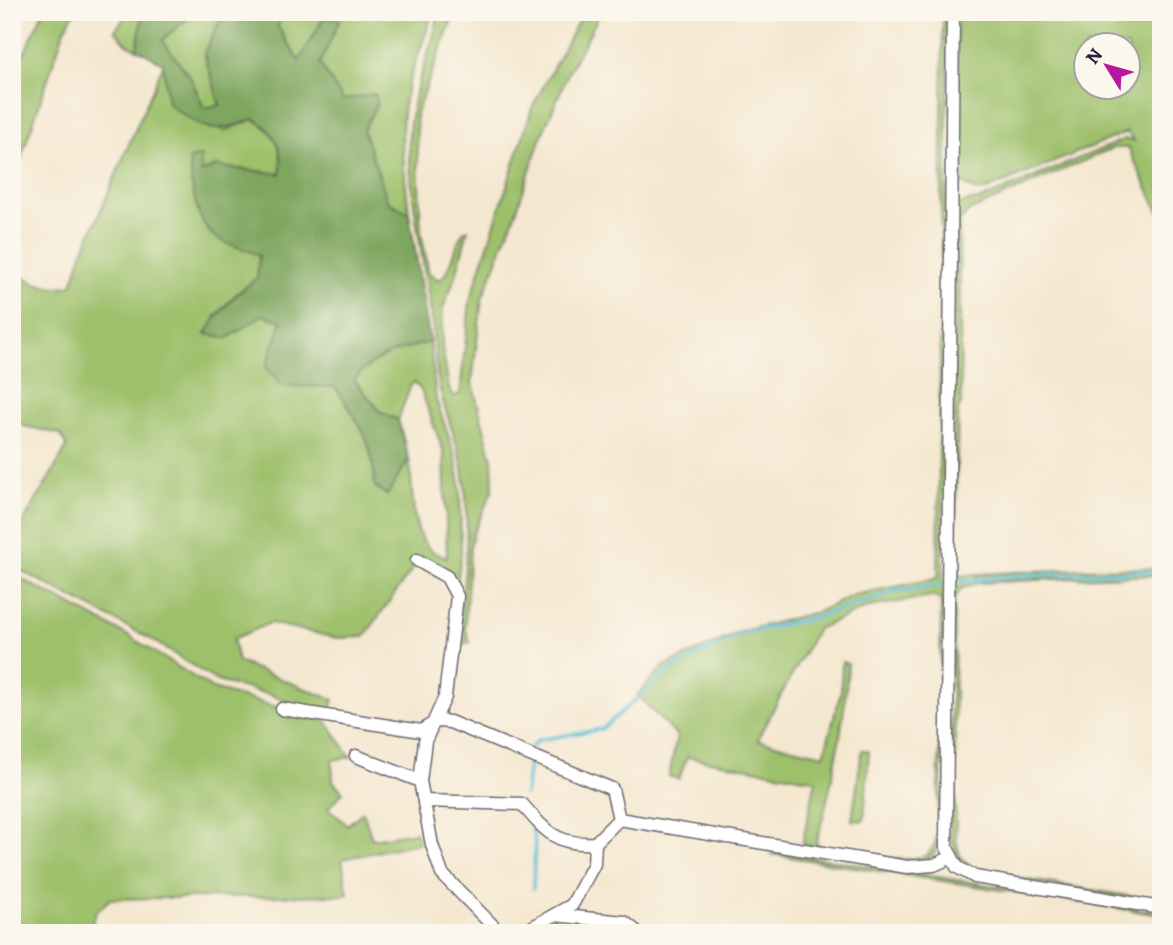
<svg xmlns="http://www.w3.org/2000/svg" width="1173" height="945" viewBox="0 0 1173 945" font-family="Alegreya,serif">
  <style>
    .green { fill: #9dc06a; stroke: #607152; stroke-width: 2; fill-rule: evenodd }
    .forest { fill: #7ea65e; stroke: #50644c; stroke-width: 2 }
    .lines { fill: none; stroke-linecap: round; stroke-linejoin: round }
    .stream { stroke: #59b9d7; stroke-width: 3.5 }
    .minor-casing { stroke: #6c676f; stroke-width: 15 }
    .minor { stroke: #fff; stroke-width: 12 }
  </style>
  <rect width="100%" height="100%" fill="#fbf7ec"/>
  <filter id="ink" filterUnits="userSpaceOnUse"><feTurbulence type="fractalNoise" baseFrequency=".0143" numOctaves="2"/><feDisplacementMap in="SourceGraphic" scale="14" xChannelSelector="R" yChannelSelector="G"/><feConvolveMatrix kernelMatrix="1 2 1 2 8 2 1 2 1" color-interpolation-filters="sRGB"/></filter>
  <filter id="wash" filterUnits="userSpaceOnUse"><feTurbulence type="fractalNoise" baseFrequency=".00686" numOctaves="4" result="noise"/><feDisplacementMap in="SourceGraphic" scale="28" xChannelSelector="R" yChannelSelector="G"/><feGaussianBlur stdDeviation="1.57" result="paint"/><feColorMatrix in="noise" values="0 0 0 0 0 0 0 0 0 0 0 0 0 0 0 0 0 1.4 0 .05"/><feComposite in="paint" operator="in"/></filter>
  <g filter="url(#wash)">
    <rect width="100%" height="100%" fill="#f4e7cf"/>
    <path class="green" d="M43,12h39l-9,2 -9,17 -52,154v-119l13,-14z
      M129,12h14l-6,37 -10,-5 -12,-14z
      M195,12h29l-20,41 16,52 -16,3 -14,-30 -28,-38z
      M281,12h152c-8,26 -19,51 -26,77 -10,40 -2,83 2,124l-21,-11 -25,-73 14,-25 -34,-4 -23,-36 19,-45 -15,-2 -25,44 -21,-34z
      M439,12h16l-39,102 5,118 8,41 10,7c14,-10 15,-33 24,-48l5,-2 -12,45 -13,34 -1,38 7,42 5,7 6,-2 10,-93 44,-137 18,-56 51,-96h18l-32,59 -28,66 -25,75 -34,87 -10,83 20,77 1,30 -20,45 -3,13 -5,81 5,14 -13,3c6,-53 14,-116 7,-170 -4,-30 -18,-57 -24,-86 -5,-23 -5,-46 -8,-69 -8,-58 -21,-115 -23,-174 -1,-53 21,-85 30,-134z
      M943,12h5l-7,822c-2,15 -8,28 -25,30 -21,2 -89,-15 -114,-20l14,-64 -129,-23 -8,22 -10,-3 8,-40 -40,-41 27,-29 79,-35 74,-19 37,-17 84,-17zM933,596l8,4 -3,230c-2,9 -3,19 -12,25 -18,11 -90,-4 -110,-11 16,-59 29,-119 32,-180l-6,-2 -1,29 -17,64 -66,-15 4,-10 55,-101 52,-22z
      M957,12h204v204l-33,-68h-15l-144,63 -10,11 2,182 -3,6 -3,152 5,14 17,-2 1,9 -16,5 -8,11 2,240 4,17 12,11 15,6 174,28v3l-181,-30 -19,-11 -11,-26 5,-624c5,-12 13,-12 25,-13l145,-61 9,2 -7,-9 -141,58 -11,1 -19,-12zM1086,46h42v42h-42z
      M164,63l4,41 57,27 28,-12c22,11 30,31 28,55l-38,-5 -52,14c16,53 17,52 68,72l-2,23 -22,17 -20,22 13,21 34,-23 21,6 -16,46 14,19h54c26,39 38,53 40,101l12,8 22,-36c6,30 -3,92 38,98l-3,-104 -23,-63 -7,-8 -3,3 -13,35 -17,-8 -27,-32c19,-24 47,-31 76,-38l6,57 19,56 5,29 1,69 -4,32 -41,-21 -52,73 -27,1 -67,-15 -37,16 5,23 96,38 -5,14 -25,-5 -32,-14 -55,-14 -68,-43 -137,-72v-36h7l48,-83 -7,-13 -36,-8 -12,-6v-150c21,13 36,21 60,15l9,-29z
      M1161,568v7l-87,3 -3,-9z
      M12,574l117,62 84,53 113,32 25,36 -19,3 1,21 10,11 -15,16 19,17 16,-13 9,27 43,-7 4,11 -77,16 6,36 -238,4 -15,14 -6,20h-77z
      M862,750l7,1 -5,69 -12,1z
      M780,852l381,60v3l-391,-61z"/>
    <path class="forest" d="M143,12h52l-33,28 29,38 13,30 16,-3 -16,-52 20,-41h57l-3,15 21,34 25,-44 16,2 -20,45 23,36 32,-6 2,10 -14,26 25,72 21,11 21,129c-29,7 -57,14 -76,38l26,32 18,8 11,39 -22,36 -12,-8c-2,-48 -14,-62 -40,-100l-54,-1 -15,-19 16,-46 -20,-6 -34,23 -22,-4c13,-24 30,-40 51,-56l2,-23c-13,-6 -29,-9 -41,-16 -23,-14 -27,-56 -29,-80l12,-3v17l14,-7 65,8c4,-23 -5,-44 -26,-55 -44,17 -49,11 -86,-15l-5,-41 -26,-14z
      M1071,569l3,9 -96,5 -1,-9z"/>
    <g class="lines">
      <path class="stream" d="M955,582l75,-7 131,-4
        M532,746l6,-6 64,-11 67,-58 71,-37 77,-17 76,-25 48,-7
        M525,795l4,-32
        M532,829l3,14 -2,46"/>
    </g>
  </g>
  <g filter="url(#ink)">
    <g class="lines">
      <g class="minor-casing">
        <path id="minor" d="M953,12l-7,834 11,21 18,10 186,31
          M417,560l30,17 10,19 -12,101 -20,44 -5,40 12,64 10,29 58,59
          M282,709l139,22 16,-10 13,1 162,67 7,30 288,48 27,-2 16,-7
          M356,756l64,25
          M425,801l97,3c23,27 35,42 73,39
          M555,915l69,7 14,11
          M522,933l50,-28 22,-41 1,-21 24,-24"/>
      </g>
      <use href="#minor" class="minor"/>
    </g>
  </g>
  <rect width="1173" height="945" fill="none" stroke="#fbf7ec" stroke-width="42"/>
  <g transform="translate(1107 66) rotate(307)"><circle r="33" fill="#fbf7ec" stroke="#a4a2a5" stroke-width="2"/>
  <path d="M0-5L12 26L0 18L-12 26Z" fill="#b5179e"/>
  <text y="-10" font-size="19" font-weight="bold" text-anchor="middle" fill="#22223b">N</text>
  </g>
</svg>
